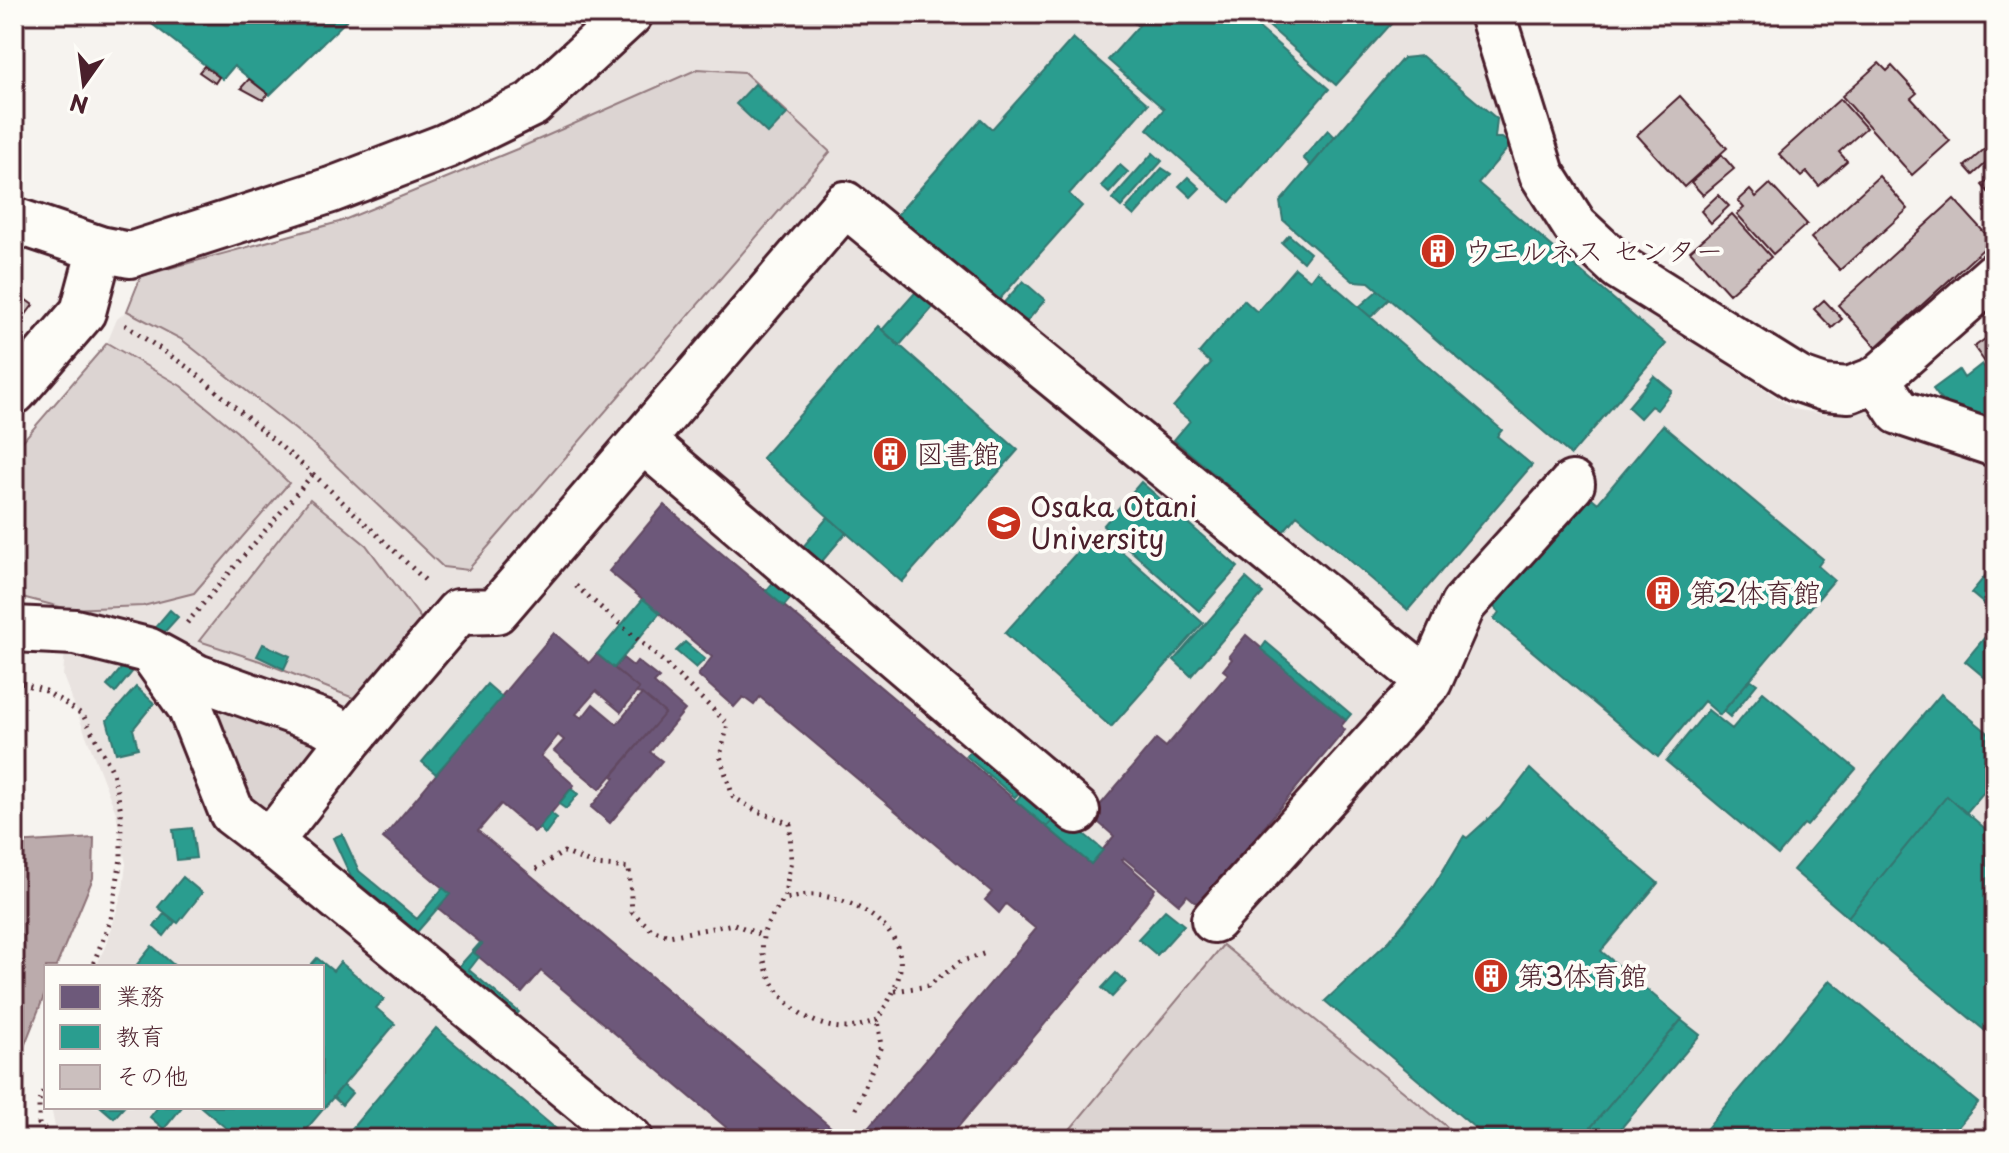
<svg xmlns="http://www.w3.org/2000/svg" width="2009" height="1153" viewBox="0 0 2009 1153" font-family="'Playpen Sans','Klee One',sans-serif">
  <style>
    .built { fill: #e9e3e0 }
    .green { fill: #dcd4d2; stroke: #937a7e; stroke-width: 2 }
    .water { fill: #bbabac; stroke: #8e7378; stroke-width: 2 }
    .offices { fill: #6d597a; stroke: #624862; stroke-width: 2 }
    .schools { fill: #2a9d8f; stroke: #347771; stroke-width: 2 }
    .building { fill: #cbbfbe; stroke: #4a1f2b; stroke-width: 2 }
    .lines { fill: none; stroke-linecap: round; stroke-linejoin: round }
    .minor-casing { stroke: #4a1f2b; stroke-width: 50 }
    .path { stroke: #4a1f2b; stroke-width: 5; stroke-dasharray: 2 6; stroke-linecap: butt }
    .minor { stroke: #fdfcf7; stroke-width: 44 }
    .labels { text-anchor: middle; stroke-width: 8; stroke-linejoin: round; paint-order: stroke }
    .poi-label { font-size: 28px; fill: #4a1f2b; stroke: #fdfcf7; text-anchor: start }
  </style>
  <rect width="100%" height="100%" fill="#f6f3ef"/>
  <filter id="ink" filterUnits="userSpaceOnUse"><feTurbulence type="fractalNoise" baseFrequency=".0125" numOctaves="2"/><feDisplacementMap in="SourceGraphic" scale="16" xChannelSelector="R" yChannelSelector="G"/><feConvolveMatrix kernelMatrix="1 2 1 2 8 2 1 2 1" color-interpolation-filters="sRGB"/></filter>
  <g filter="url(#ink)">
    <path class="built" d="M657,14h813l46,153 40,72 37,33 201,137 34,6 29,-6 54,4 72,15 12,-8v719h-1909l-31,-12 -4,-20h271v-140h-226l12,-27 15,-51 3,-25 -10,-51 -53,-137 5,-67 -54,-14v-144l93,-108 10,-24 10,-8 14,-35 198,-54 178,-73 58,-60z"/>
    <path class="green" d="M698,69l46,3 86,80 -362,418 -25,-3 -132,-125 -130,-103 -54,-28 14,-35 198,-54 178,-73z
      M107,343l74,43 56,46 52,51 -95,110 -51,13 -75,3 -54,-14v-144z
      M310,499l56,46 56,75 -66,79 -96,-38 -61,-20z
      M210,704l116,38 -53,74 -22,-6z
      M1223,945l239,194h-400z"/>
    <path class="water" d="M94,838l-1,40 -37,89h-10v24l-32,81v-229z"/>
    <path class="offices" d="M664,505l427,359 23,-28 -23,-20 65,-77 10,8 62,-73 -5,-4 9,-11 -3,-3 17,-21 100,85 -5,6 4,4 -83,99 5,4 -63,76 -17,-14 -8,9 -55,-46 -2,2 33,29 -12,18 -195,232h-89l177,-210 -30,-25 -7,9 -14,-13 7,-8 -232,-195 -6,8 -11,-8 -9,10 -36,-32 14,-18 -103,-86z
      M554,633l35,30 8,-9 42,35 -18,23 -25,-21 -20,23 6,4 11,-14 24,20 25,-30 23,19 -65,76 -46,-38 10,-11 -6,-5 -17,21 33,29 -35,43 -5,4 -33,-28 -23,27 367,308h-105l-199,-168 -19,22 -48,-40 8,-9 -44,-36 12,-14 -67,-56z
      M623,658l10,8 4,-5 22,17 -5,5 31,27 -35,42 12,9 -52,62 -19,-16 24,-29 -3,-2 53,-63 -23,-19 -6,-1 3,-4 -25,-21z"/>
    <path class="schools" d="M139,14h214l-83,81 -36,-29 -11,13z
      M1136,14h13l-11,12 -8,-6z
      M1149,14h94l86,75 -99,113 -83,-73 17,-20 -56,-49z
      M1255,14h145l-64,71z
      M1073,38l75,66 -79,90 13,12 -85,96 -100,-87 84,-96 11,10z
      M1422,56l75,63 -2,19h7l5,4 1,6 -30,35 188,161 -95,111 -202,-173 -16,-1 -70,-61 -3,-18 55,-65 68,-79z
      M755,84l32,30 -19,20 -32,-30z
      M1328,130l7,7 -24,29 -8,-8z
      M1153,153l9,8 -41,46 -9,-8z
      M1120,165l8,7 -19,21 -8,-7z
      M1162,168l9,6 -37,42 -8,-7z
      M1188,177l12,11 -9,9 -12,-11z
      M1289,235l21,18 -7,9 -21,-19z
      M946,258l17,15 -64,73 -17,-16z
      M1295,268l15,12 7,-9 185,159 -5,6 35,29 -124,145 -111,-95 -14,17 -109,-92 16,-19 -17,-14 38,-44 -12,-10 45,-53 13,12z
      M1023,281l22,19 -23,27 -22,-20z
      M1378,290l11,9 -18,18 -12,-10z
      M878,326l140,124 -116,132 -140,-124z
      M1982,364l13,17v30l-22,16 -15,-4 -25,-34 26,-19 5,8z
      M1654,376l18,15 -15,19 -6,-4 -11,12 -12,-11z
      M1663,425l160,134 -5,7 16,14 -114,135 -16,-14 -46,56 -164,-138 5,-7 -6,-6 94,-112 11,9z
      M1141,482l97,85 -39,44 -96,-85z
      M828,517l18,16 -62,73 -18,-15z
      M1097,530l106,93 -92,104 -106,-94z
      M1995,564v49l-24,-20z
      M1246,578l17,15 -72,83 -17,-16z
      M643,599l17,14 -46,55 -17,-14z
      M170,610l8,7 -18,20 -8,-6z
      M1995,625v61l-30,-25z
      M685,642l20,17 -9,9 -20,-17z
      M1266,642l85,72 -5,6 -85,-71z
      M263,644l27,12 -6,13 -27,-13z
      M133,654l8,7 -26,32 -8,-7z
      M1750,679l7,5 -27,33 -7,-6z
      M487,684l15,13 -66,77 -14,-12z
      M136,687l18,16 -21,26 5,19 -22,5 -9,-33z
      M1763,692l93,77 -49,57 -3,-2 -26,31 -112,-94 42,-51 24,19z
      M1941,694l52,43 2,-2v44l-29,34 -19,-17 -99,121 -55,-47z
      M975,746l49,41 -9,10 -49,-41z
      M1530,769l61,57 67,57 -57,68 81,68 -101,120h-93l-163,-138 65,-61 43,-53 31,-51 3,2 33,-30z
      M571,789l7,5 -12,15 -7,-5z
      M1024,791l32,26 -9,10 -31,-26z
      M1947,796l48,41v202l-147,-122z
      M551,813l6,5 -12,16 -6,-6z
      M1059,813l44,37 -12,14 -44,-37z
      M192,828l4,30 -19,2 -4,-30z
      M342,834l17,37 58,48 26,-31 7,6 -33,38 -66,-55 -18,-39z
      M183,877l19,16 -24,30 -20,-16z
      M1165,910l19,15 -27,30 -19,-16z
      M164,914l11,8 -11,14 -10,-9z
      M480,943l2,1 -8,9 5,4 -10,13 50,42 -6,6 -57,-48z
      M152,946l24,21h-41z
      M317,958l16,13 7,-9 44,37 -8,9 19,16 -97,115h-59l-38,-32h121v-140h-13z
      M1116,973l10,9 -14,15 -10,-9z
      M1830,980l148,123 -30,36h-250z
      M1681,1020l19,15 -88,104h-31z
      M436,1028l76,64 56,47h-225z
      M343,1085l9,8 -10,12 -9,-8z
      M101,1107h23l-10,11z
      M158,1107h24l-18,22 -14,-12z"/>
    <path class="building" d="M1879,63l8,8 5,-5 25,27 -6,5 39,43 -38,34 -70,-79z
      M204,66l15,11 -4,6 -16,-11z
      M249,79l19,15 -5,6 -22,-12z
      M1680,96l47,52 -43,39 -47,-52z
      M1840,99l26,29 -27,24 8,9 -28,25 -12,-14 -6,5 -22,-23z
      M1995,140v15l-22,20 -8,-9z
      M1722,155l12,14 -31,26 -12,-13z
      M1995,173v13l-7,6 -6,-7z
      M1879,176l29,33 -68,61 -29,-32z
      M1770,184l37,40 -34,30 -36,-40 7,-6 -6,-7 12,-11 6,7z
      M1718,195l11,11 -18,17 -10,-12z
      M1954,199l38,42 -116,106 -38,-42z
      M1732,214l39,43 -42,37 -39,-43z
      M22,297l11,8 -9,12 -10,-8z
      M1824,300l18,19 -10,9 -18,-19z
      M1995,332v44l-21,-29z"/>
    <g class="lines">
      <g class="minor-casing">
        <path id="minor" d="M1492,14l50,160 33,52 44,41 179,112 26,9 25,2 28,-11 118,-104
          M14,220l86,29 30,6 201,-65 115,-44 86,-42 98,-90
          M1877,379l22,33 96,32
          M14,392l69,-80 17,-63
          M642,440l435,371
          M14,629l61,3 72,18 4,2 46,25 126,45 28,16 -81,104 -38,-29 -42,-106 -39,-55
          M1429,682l34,-77 109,-121
          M351,738l107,-126 38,-1 349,-407 584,478 -215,238
          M270,842l360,297"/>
      </g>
      <path class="path" d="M125,325l68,46 120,103 115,109
        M576,586l89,77 63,61 -8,32 13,41 22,13 35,14 1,36 -7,39c10,-1 21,-5 31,-4 34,3 79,25 85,62 3,23 -12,45 -23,63 -9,3 -21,8 -31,8 -45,1 -89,-45 -83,-91 2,-13 14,-27 21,-38
        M187,623l126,-149
        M14,681l32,10 37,24 30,57 8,39v47l-10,61 -19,48
        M536,869l28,-17 31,13 34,3 3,44 20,18 17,6 65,-12 29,12
        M895,991l33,-5 32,-24 26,-9
        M46,1084l-7,17v23l17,15
        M856,1109l25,-63 -4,-26"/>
      <use href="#minor" class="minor"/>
    </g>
  </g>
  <defs>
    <g id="building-disc" transform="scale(1.8)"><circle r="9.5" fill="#c8321e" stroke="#fdfcf7"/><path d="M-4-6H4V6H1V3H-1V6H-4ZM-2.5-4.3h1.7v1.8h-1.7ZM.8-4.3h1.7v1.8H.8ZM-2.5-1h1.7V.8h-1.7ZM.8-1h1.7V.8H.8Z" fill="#fff"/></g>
    <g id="university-disc" transform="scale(1.8)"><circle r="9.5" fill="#c8321e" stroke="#fdfcf7"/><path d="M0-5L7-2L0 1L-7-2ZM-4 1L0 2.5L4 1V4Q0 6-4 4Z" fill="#fff"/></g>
  </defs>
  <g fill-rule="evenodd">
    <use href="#building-disc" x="1438" y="251"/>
    <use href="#building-disc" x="890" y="454"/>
    <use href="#university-disc" x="1004" y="523"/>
    <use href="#building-disc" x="1663" y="593"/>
    <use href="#building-disc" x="1491" y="976"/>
  </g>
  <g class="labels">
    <g class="poi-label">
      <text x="1464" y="261">ウエルネス センター</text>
      <text x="916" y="464">図書館</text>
      <text x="1030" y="517">Osaka Otani<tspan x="1030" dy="32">University</tspan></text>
      <text x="1689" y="603">第2体育館</text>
      <text x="1517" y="986">第3体育館</text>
    </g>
  </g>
  <rect width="2009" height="1153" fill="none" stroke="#fdfcf7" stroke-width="48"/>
  <rect x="24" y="24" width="1961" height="1105" fill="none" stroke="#4a1f2b" stroke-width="3" filter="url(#ink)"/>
  <rect x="44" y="965" width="280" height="144" fill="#fdfcf7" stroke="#b5a4a5" stroke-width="2"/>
  <rect x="60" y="985" width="40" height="24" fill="#6d597a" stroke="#b5a4a5" stroke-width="2"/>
  <text x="116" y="1005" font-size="24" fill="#4a1f2b">業務</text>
  <rect x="60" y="1025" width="40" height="24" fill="#2a9d8f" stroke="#b5a4a5" stroke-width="2"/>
  <text x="116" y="1045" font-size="24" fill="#4a1f2b">教育</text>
  <rect x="60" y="1065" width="40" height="24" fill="#cbbfbe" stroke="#b5a4a5" stroke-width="2"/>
  <text x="116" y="1085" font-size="24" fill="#4a1f2b">その他</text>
  <g transform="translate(84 84) rotate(194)" stroke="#fdfcf7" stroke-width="6" paint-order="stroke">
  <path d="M0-6L14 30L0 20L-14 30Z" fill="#4a1f2b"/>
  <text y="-12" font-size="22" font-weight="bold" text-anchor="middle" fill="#4a1f2b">N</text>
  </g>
</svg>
